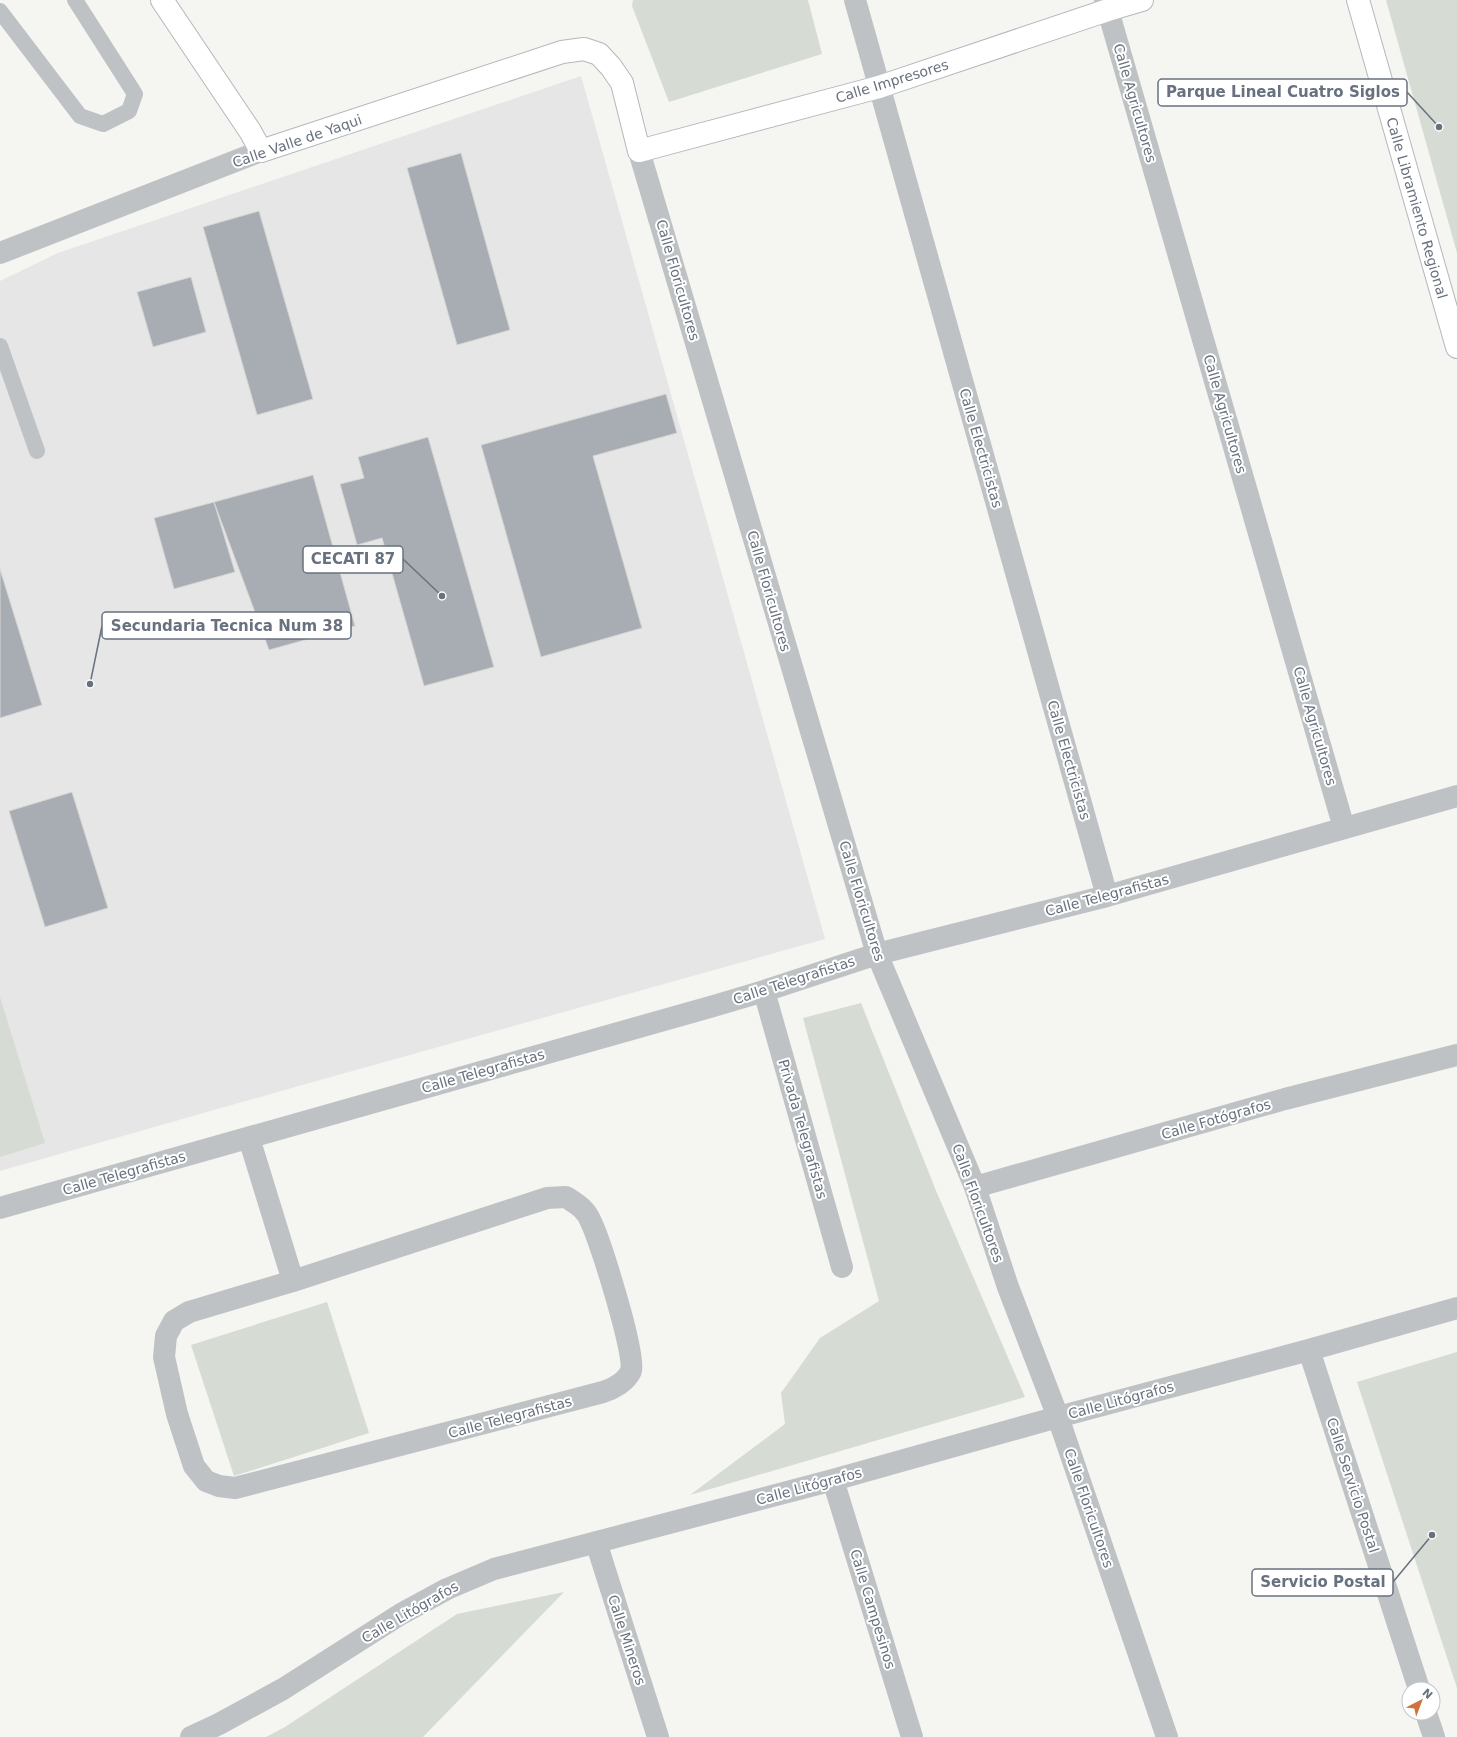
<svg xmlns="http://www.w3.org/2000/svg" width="1457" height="1737" viewBox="0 0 1457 1737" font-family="'DejaVu Sans',sans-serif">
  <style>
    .built { fill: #e5e6e5 }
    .green { fill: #d6dbd4 }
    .building { fill: #a8adb3; stroke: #d6d6d5 }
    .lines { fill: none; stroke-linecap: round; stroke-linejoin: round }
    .secondary-casing { stroke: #b4b7bc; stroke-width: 24 }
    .lane { stroke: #bfc2c5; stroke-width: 16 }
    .street { stroke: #bfc2c5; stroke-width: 22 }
    .secondary { stroke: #fff; stroke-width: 22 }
    .labels { text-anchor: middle; stroke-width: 4; stroke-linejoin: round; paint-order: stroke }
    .street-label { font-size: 14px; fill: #68717f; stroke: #fff }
    .leader { fill: none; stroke: #68717f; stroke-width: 1.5 }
    .callout-dot { fill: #68717f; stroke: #fff; stroke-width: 1.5 }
    .callout { fill: #fff; stroke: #68717f; stroke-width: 1.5 }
    .callout-label { font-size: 15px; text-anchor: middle; font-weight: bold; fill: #68717f }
  </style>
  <rect width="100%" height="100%" fill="#f5f5f2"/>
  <path class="built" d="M581,76l244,863 -530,148 -295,84v-890l58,-28z"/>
  <path class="green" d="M633,0h175l14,54 -153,48 -37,-96z
    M1386,0h71v253z
    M0,997l45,146 -45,14z
    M861,1003l76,190 88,204 -335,98 95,-71 -4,-31 39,-55 59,-37 -76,-283z
    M327,1302l42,131 -135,43 -43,-131z
    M1457,1352v336l-100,-306z
    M564,1592l-141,145h-157l19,-10 172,-113z"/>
  <path class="building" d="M461,153l49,177 -53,15 -50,-177z
    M259,211l54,188 -56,16 -54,-188z
    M191,277l15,55 -53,15 -16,-55z
    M666,394l11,39 -84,23 49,172 -101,29 -60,-212z
    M428,437l66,230 -70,19 -42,-148 -25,7 -17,-61 24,-6 -6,-21z
    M313,475l42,151 -86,24 -55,-148z
    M214,502l21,70 -61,17 -20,-71z
    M0,569l42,136 -42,13z
    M72,792l36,116 -63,19 -36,-116z"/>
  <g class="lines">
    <g class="secondary-casing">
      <path id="secondary" d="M162,0l88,131 11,20 301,-99 22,-3 15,5 12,13 11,16 17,68 240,-64 229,-77 34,-10
        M1358,0l99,347"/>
    </g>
    <path class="lane" d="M0,11l80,105 23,8 26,-13 6,-17 -60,-94
      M0,346l37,105"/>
    <path class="street" d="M855,0l252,896
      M1105,0l239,828
      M639,151l238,803 98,233 33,100 50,130 109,320
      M0,253l261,-102
      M764,991l78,276
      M249,1138l44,143
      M975,1187l310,-88 172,-44
      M566,1197c11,7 20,12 25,25 9,18 46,136 40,149 -5,11 -18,18 -28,21l-368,96 -16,-2 -13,-5 -12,-15 -17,-52 -13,-57 2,-21 8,-15 15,-9 104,-31 254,-83z
      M0,1208l717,-203 47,-14 113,-37 230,-58 350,-100
      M1309,1350l110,339
      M833,1480l79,257
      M596,1542l62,195
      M1426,1713l8,24
      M191,1737l28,-13 64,-35 118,-75 46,-25 47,-20 339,-89 225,-63 251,-67 148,-42"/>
    <use href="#secondary" class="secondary"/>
  </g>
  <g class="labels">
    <g class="street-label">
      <text transform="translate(892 81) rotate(-17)" y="5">Calle Impresores</text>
      <text transform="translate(1135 103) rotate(74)" y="5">Calle Agricultores</text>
      <text transform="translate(297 141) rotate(-19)" y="5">Calle Valle de Yaqui</text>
      <text transform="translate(1417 208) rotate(74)" y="5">Calle Libramiento Regional</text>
      <text transform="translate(678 280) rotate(74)" y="5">Calle Floricultores</text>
      <text transform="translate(1225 414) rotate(74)" y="5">Calle Agricultores</text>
      <text transform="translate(981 448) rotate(74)" y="5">Calle Electricistas</text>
      <text transform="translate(769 591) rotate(74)" y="5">Calle Floricultores</text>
      <text transform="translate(1315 726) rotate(74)" y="5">Calle Agricultores</text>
      <text transform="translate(1069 760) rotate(74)" y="5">Calle Electricistas</text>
      <text transform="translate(1107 895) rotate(-15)" y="5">Calle Telegrafistas</text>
      <text transform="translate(862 901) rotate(73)" y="5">Calle Floricultores</text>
      <text transform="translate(794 980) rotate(-18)" y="5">Calle Telegrafistas</text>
      <text transform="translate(483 1071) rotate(-16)" y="5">Calle Telegrafistas</text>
      <text transform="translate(1216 1119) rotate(-16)" y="5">Calle Fotógrafos</text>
      <text transform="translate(803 1129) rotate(74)" y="5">Privada Telegrafistas</text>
      <text transform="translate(124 1173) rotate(-16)" y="5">Calle Telegrafistas</text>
      <text transform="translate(978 1203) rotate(70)" y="5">Calle Floricultores</text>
      <text transform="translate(1121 1400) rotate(-15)" y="5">Calle Litógrafos</text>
      <text transform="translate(510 1417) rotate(-15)" y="5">Calle Telegrafistas</text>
      <text transform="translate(1353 1485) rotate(72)" y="5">Calle Servicio Postal</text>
      <text transform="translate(809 1486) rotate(-15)" y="5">Calle Litógrafos</text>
      <text transform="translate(1089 1508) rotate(71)" y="5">Calle Floricultores</text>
      <text transform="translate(873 1609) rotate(73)" y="5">Calle Campesinos</text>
      <text transform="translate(410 1612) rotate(-30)" y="5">Calle Litógrafos</text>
      <text transform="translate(627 1640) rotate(72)" y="5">Calle Mineros</text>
    </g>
  </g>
  <path class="leader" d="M1439 127L1407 92M442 596L403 559M90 684L102 626M1432 1535L1393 1582"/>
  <g class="callout-dot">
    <circle cx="1439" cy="127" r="4"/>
    <circle cx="442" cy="596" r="4"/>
    <circle cx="90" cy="684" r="4"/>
    <circle cx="1432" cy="1535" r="4"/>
  </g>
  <g class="callout">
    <rect x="1158" y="79" width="249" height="27" rx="4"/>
    <rect x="303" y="546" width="100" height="27" rx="4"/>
    <rect x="102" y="612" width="249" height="27" rx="4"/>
    <rect x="1252" y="1569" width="141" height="27" rx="4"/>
  </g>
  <g class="callout-label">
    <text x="1283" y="97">Parque Lineal Cuatro Siglos</text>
    <text x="353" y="564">CECATI 87</text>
    <text x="227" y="631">Secundaria Tecnica Num 38</text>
    <text x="1323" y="1587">Servicio Postal</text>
  </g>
  <g transform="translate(1421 1701) rotate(42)"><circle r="19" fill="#ffffff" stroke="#c3c6cc"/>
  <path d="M0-3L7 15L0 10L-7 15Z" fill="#cc743b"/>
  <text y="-6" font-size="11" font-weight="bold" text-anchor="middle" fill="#68717f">N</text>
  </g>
</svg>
